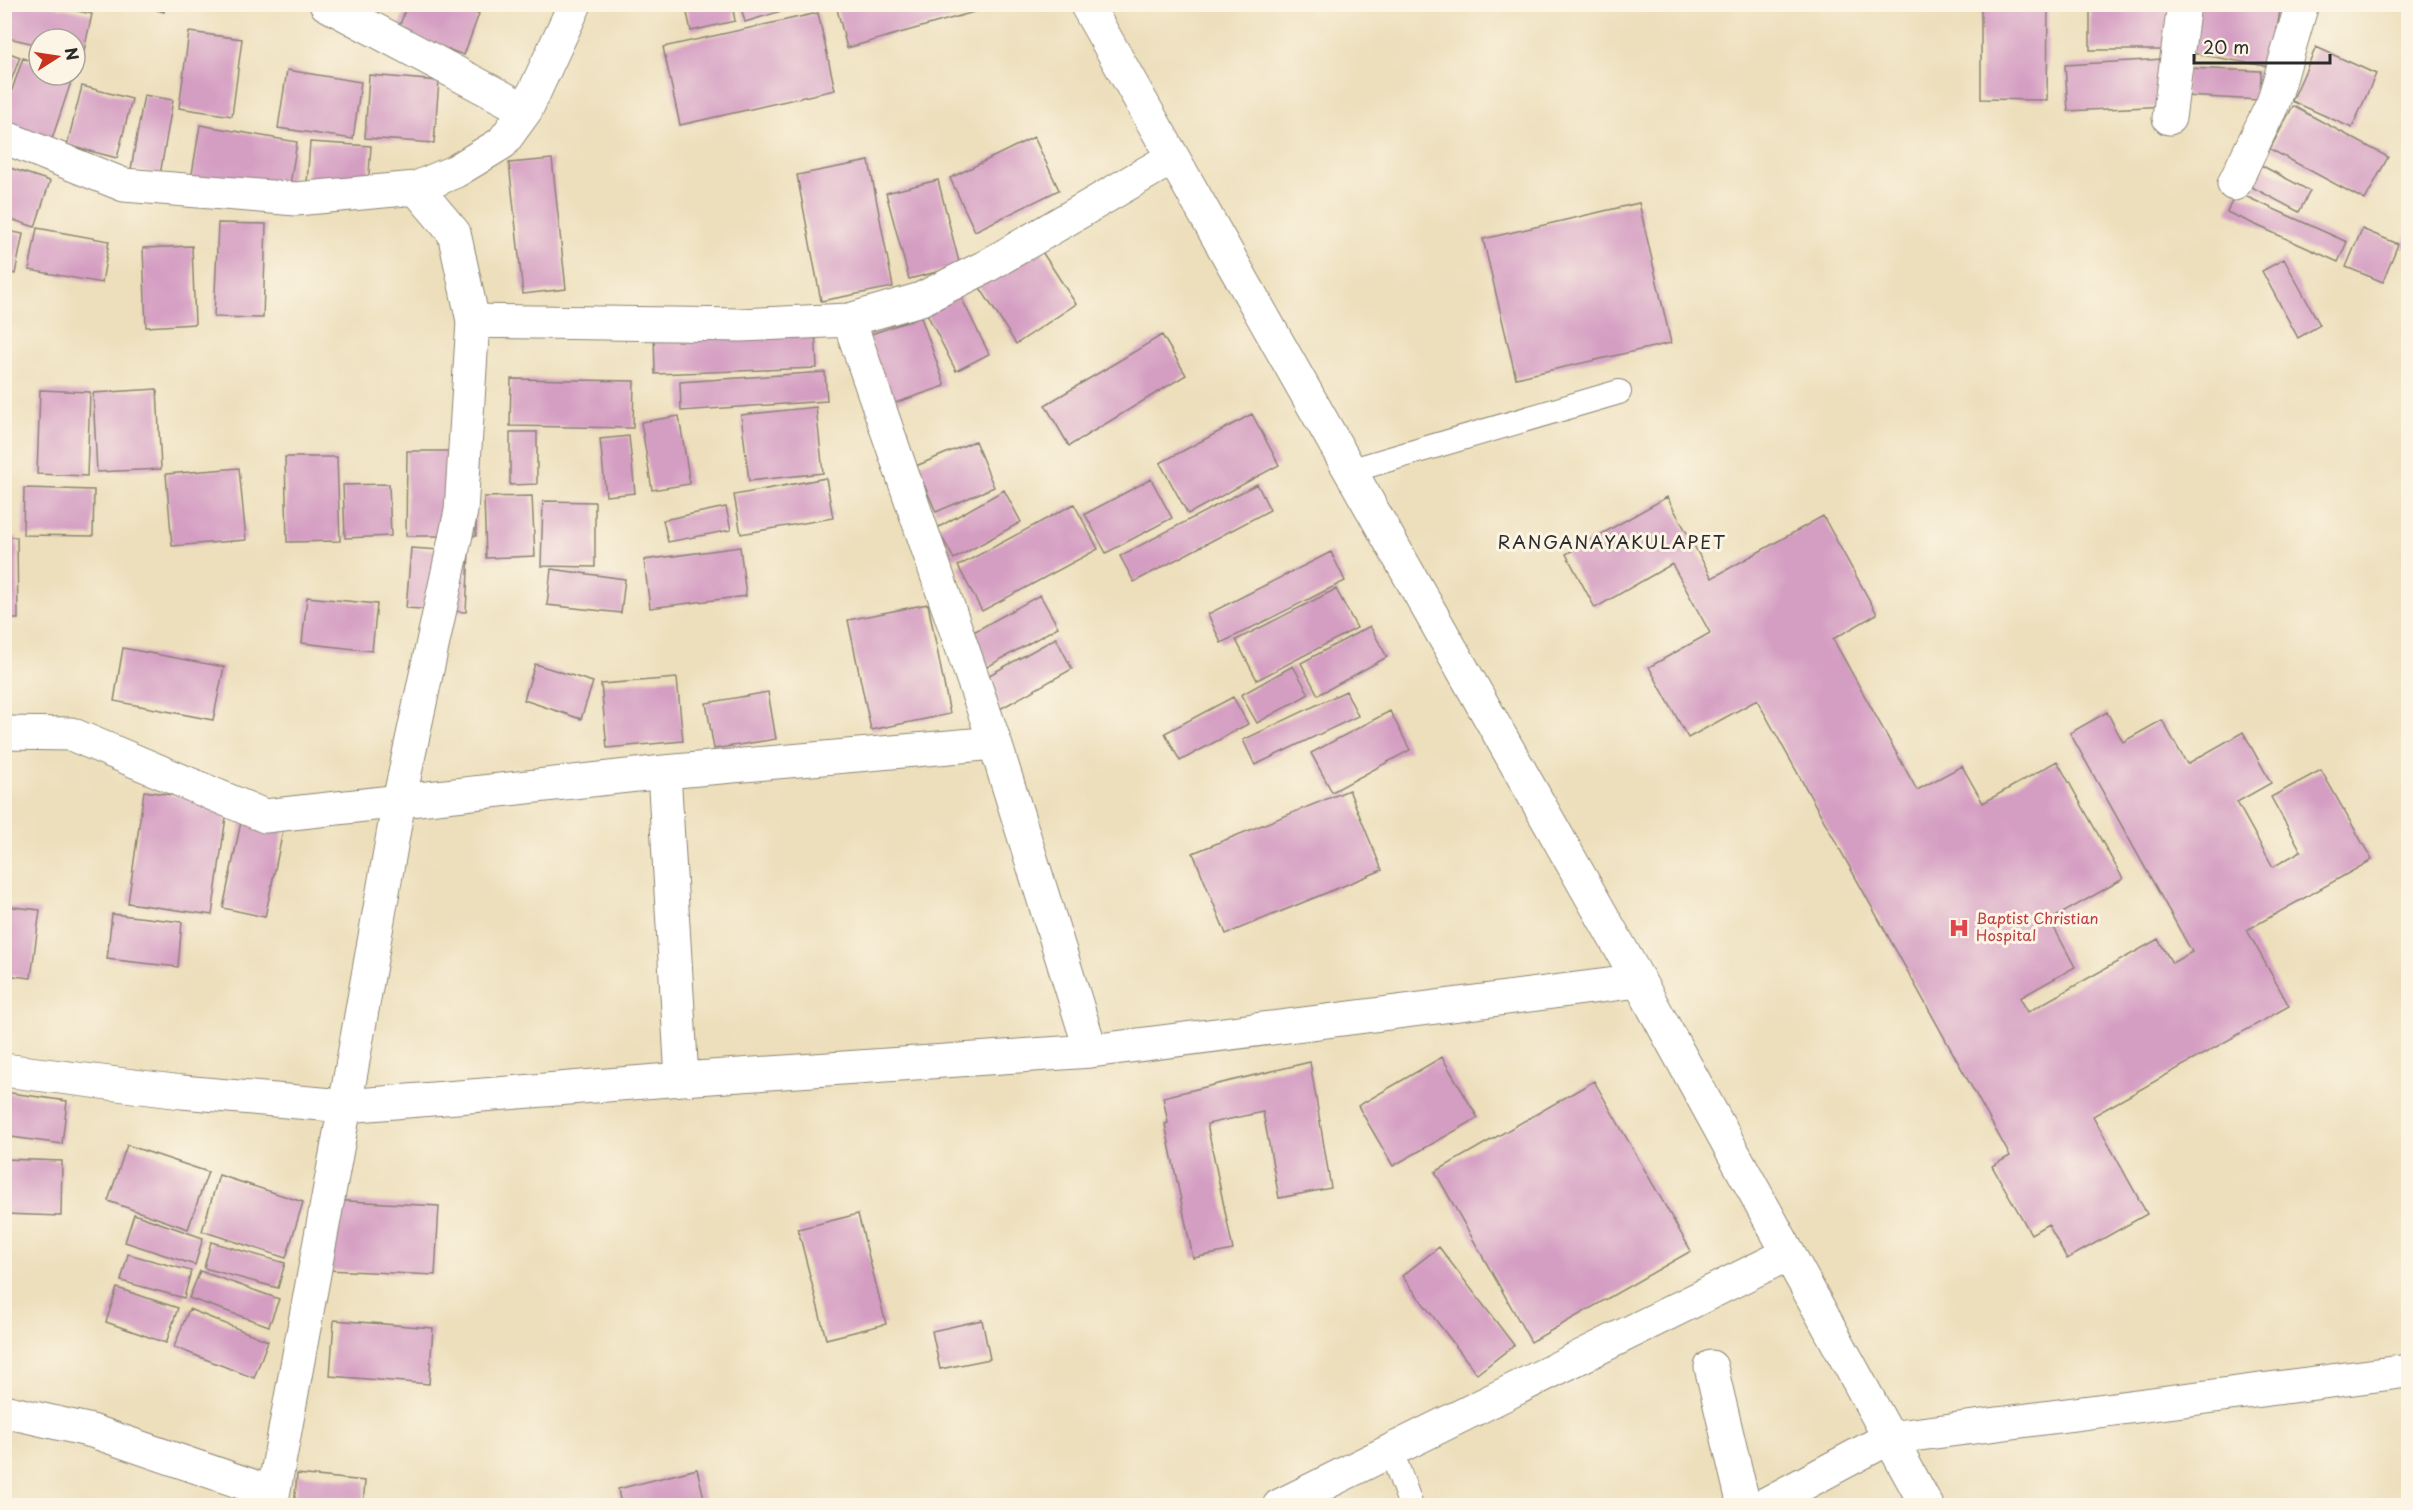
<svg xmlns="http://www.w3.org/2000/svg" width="2413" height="1510" viewBox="0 0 2413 1510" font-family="'Playpen Sans',sans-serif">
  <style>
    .building { fill: #d49dc2 }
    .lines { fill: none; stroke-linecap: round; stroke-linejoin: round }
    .lane-casing { stroke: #8c8574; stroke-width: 26 }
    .street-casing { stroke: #8c8574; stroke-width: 35 }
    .secondary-casing { stroke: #8c8574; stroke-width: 35 }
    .lane { stroke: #fff; stroke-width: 24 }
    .street { stroke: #fff; stroke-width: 33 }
    .secondary { stroke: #fff; stroke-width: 33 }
    .labels { text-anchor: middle; stroke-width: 6; stroke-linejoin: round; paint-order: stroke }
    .health-label { font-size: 15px; fill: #be3a42; stroke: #fcf5e5; text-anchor: start }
    .quarter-label { font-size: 18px; letter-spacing: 1.5px; fill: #2b2b2b; stroke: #fcf5e5 }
  </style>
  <rect width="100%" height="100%" fill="#fcf5e5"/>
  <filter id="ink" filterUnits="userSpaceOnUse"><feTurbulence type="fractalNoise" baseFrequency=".0167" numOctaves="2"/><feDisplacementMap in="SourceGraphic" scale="12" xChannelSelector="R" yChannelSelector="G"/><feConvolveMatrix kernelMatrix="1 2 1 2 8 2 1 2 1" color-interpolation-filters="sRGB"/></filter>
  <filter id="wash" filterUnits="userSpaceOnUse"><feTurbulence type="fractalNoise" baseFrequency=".008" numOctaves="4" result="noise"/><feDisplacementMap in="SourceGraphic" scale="24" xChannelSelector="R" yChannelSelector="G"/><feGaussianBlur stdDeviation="1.35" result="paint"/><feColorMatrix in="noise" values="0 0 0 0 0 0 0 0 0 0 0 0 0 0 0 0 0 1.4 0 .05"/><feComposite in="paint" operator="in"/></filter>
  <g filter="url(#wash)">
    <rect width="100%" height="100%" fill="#eddfbc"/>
    <g id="blocks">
      <path class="building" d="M136,4h29l-1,8z
        M407,4h46l26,10 -15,41 -66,-24z
        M685,4h47l3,17 -44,10z
        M740,4h60l1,1 -56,17z
        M852,4h147v1l-152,43 -10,-39z
        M1981,4h67l-1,96 -66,-1z
        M2193,4h88l-10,63 -86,-15z
        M4,5h44l44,9 -9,41 -8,-2v-14h-36v6l-35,-8z
        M2090,6l78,1v43h-78z
        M818,13l17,77 -155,35 -17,-78z
        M189,32l53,7 -10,77 -53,-8z
        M2316,47l60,27 -24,54 -60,-27z
        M4,51l16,6 -15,40h-1z
        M23,58l16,6v11l34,1 -24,72 -45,-16v-19z
        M2163,59l3,47 -98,5 -3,-46z
        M2186,68l75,3 -1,29 -75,-4z
        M287,70l74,12 -8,57 -75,-11z
        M369,75l70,6 -5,62 -69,-5z
        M82,86l50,13 -15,59 -50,-13z
        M144,95l29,5 -13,75 -29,-6z
        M2293,106l95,51 -23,43 -95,-51z
        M200,125l97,17 -9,54 -97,-16z
        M1034,137l25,53 -84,41 -25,-53z
        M310,142l61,4 -3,41 -61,-4z
        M552,159l14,130 -43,5 -14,-131z
        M869,161l24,126 -72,14 -24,-126z
        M2255,162l55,29 -11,21 -55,-29z
        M4,166l46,15 -15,46 -31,-10z
        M938,180l22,86 -51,13 -23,-86z
        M2236,192l111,50 -9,20 -111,-50z
        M1639,203l32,140 -155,35 -33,-139z
        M218,223l48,1 -3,94 -49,-1z
        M37,228l72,13 -7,42 -73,-13z
        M2362,229l36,15 -15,38 -37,-15z
        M4,230l19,4 -8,40 -11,-2z
        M2408,230v19l-6,-2z
        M1037,244l39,60 -60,40 -39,-61z
        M192,246l3,78 -49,3 -3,-79z
        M2284,259l36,66 -22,13 -36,-67z
        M959,293l30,61 -33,17 -31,-61z
        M921,317l24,69 -53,18 -24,-69z
        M815,328l2,40 -162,6 -1,-40z
        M1162,335l24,40 -117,71 -24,-41z
        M825,372l2,29 -146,10 -1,-29z
        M511,379l123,2 -1,47 -123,-2z
        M157,389l4,80 -64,3 -4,-79z
        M40,390l50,2 -3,84 -50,-2z
        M816,407l7,66 -74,8 -8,-66z
        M1252,414l27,51 -91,49 -28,-51z
        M679,416l11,68 -38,6 -11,-68z
        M510,432h27v52l-27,1z
        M629,436l6,57 -29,3 -6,-57z
        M975,441l19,46 -58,25 -20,-46z
        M407,451h69v85h-70z
        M285,457h52l3,84 -53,1z
        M239,468l7,72 -74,6 -6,-72z
        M826,478l7,40 -92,16 -7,-39z
        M1151,479l21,39 -66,35 -21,-39z
        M389,484l2,52 -46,2 -2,-53z
        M1257,484l13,26 -136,72 -14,-26z
        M24,488l70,2 -1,46 -70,-1z
        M1004,490l17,32 -67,37 -17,-31z
        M532,496l3,60 -49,2 -2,-61z
        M1667,497l45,81 111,-62 54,98 -44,25 84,151 45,-24 21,37 74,-42 66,118 -73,41 25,47 -55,31 8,14 130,-73 14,24 20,-11 -122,-219 37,-21 16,30 39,-22 25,44 56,-32 28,51 -34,19 36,65 28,-16 -30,-54 50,-27 51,90 -125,70 42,76 -196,110 54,98 -80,45 -19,-35 -17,10 -39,-68 18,-10 -253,-456 -69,38 -39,-71 61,-34 -38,-69 -77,44 -29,-54z
        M543,501l52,1v65l-54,-1z
        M1074,504l24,45 -116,62 -24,-45z
        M726,507l5,23 -63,12 -5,-22z
        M4,537h13l1,82h-14z
        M740,547l6,49 -96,12 -6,-48z
        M411,548l58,4 -3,60 -60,-4z
        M1331,552l14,29 -124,62 -13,-29z
        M551,569l74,10 -4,34 -74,-8z
        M1336,589l21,39 -100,52 -21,-40z
        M1040,595l18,32 -78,44 -19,-32z
        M307,597l70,7 -5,47 -70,-8z
        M928,604l22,110 -79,16 -23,-110z
        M1370,626l17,31 -69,38 -17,-32z
        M1056,638l16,31 -72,40 -16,-31z
        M123,648l101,19 -11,53 -99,-19z
        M535,664l58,18 -12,37 -57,-19z
        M1293,666l16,28 -52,29 -16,-28z
        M677,678l6,63 -76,7 -6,-64z
        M1346,691l12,25 -103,49 -12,-25z
        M768,692l8,47 -62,10 -8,-46z
        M1233,697l15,27 -68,37 -15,-28z
        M1390,711l20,39 -78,42 -21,-39z
        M1349,790l33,80 -156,64 -33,-81z
        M144,791l84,12 -16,112 -84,-12z
        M242,817l42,9 -19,91 -42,-9z
        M4,906l36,4 -9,68 -27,-3z
        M112,914l70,8 -4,45 -71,-8z
        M1442,1057l36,61 -85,48 -35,-60z
        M1310,1062l21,126 -52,10 -16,-86 -56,12 26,126 -40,8 -28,-134 3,-1 -5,-26z
        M1594,1081l97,170 -160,91 -96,-170z
        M4,1092l63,9 -5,43 -58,-8z
        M127,1145l81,27 -20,57 -80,-28z
        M4,1159l58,2 -1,55 -57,-2z
        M219,1175l84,27 -17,56 -84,-27z
        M330,1200l109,6 -4,69 -108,-5z
        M134,1214l69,24 -8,27 -70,-23z
        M858,1214l28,110 -60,15 -28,-110z
        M211,1242l74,21 -7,25 -74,-20z
        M1439,1247l75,98 -37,29 -75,-98z
        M128,1254l63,17 -7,27 -63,-17z
        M200,1271l79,28 -10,27 -80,-28z
        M117,1288l61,20 -12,35 -60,-21z
        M189,1309l79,32 -14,37 -80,-31z
        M334,1320l99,8 -4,56 -99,-8z
        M982,1320l8,39 -50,10 -8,-38z
        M697,1469l9,37h-85l-3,-17z
        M297,1474l68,7 -2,25h-69z"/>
    </g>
  </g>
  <g filter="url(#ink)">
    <use href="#blocks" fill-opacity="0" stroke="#8c8574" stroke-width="1.5"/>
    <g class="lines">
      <g class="lane-casing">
        <path id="lane" d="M1349,471l270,-79
          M1391,1450l20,56"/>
      </g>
      <g class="street-casing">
        <path id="street" d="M326,4l200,106
          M2169,118l15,-114
          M4,137l120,48 172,14 120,-11 40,-17 46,-28 24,-33 49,-106
          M2234,184l39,-81 29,-99
          M849,320l146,423 96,308
          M473,321l268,4 108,-5 72,-21 64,-32 187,-109
          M4,733l67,1 194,82 399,-44 331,-29
          M4,1070l178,22 163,14 54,-305 62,-290 12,-190 -19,-88 -38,-45
          M682,1079l409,-28 548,-70
          M1711,1367l33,139
          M4,1411l88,20 181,62
          M271,1506l74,-400 337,-27 -18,-307
          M1279,1506l509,-252
          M1762,1506l127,-68 519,-67"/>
      </g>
      <g class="secondary-casing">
        <path id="secondary" d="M1086,4l553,977 288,525"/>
      </g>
      <use href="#lane" class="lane"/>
      <use href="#street" class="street"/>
      <use href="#secondary" class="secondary"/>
    </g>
  </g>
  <defs>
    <g id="hospital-bare" transform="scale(1.62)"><path d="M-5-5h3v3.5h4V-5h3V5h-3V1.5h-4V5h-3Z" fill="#e0444e" stroke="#fcf5e5" stroke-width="2.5" paint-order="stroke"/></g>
  </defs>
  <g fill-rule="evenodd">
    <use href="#hospital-bare" x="1959" y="928"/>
  </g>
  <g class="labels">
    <g class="health-label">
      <text x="1976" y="924">Baptist Christian<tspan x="1976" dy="17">Hospital</tspan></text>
    </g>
    <g class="quarter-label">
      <text x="1612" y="549">RANGANAYAKULAPET</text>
    </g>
  </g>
  <rect width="2413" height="1510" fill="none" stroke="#fcf5e5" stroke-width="24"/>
  <g transform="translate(57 57) rotate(78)"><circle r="28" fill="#fcf5e5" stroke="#a8a49b" stroke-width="1.5"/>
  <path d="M0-4.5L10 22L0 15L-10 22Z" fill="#c8321e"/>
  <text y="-9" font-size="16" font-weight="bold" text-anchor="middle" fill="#2b2b2b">N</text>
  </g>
  <path d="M2194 54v9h136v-9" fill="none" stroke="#2b2b2b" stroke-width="3"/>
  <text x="2203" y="54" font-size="18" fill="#2b2b2b" stroke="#fcf5e5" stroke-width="4.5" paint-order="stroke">20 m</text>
</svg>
